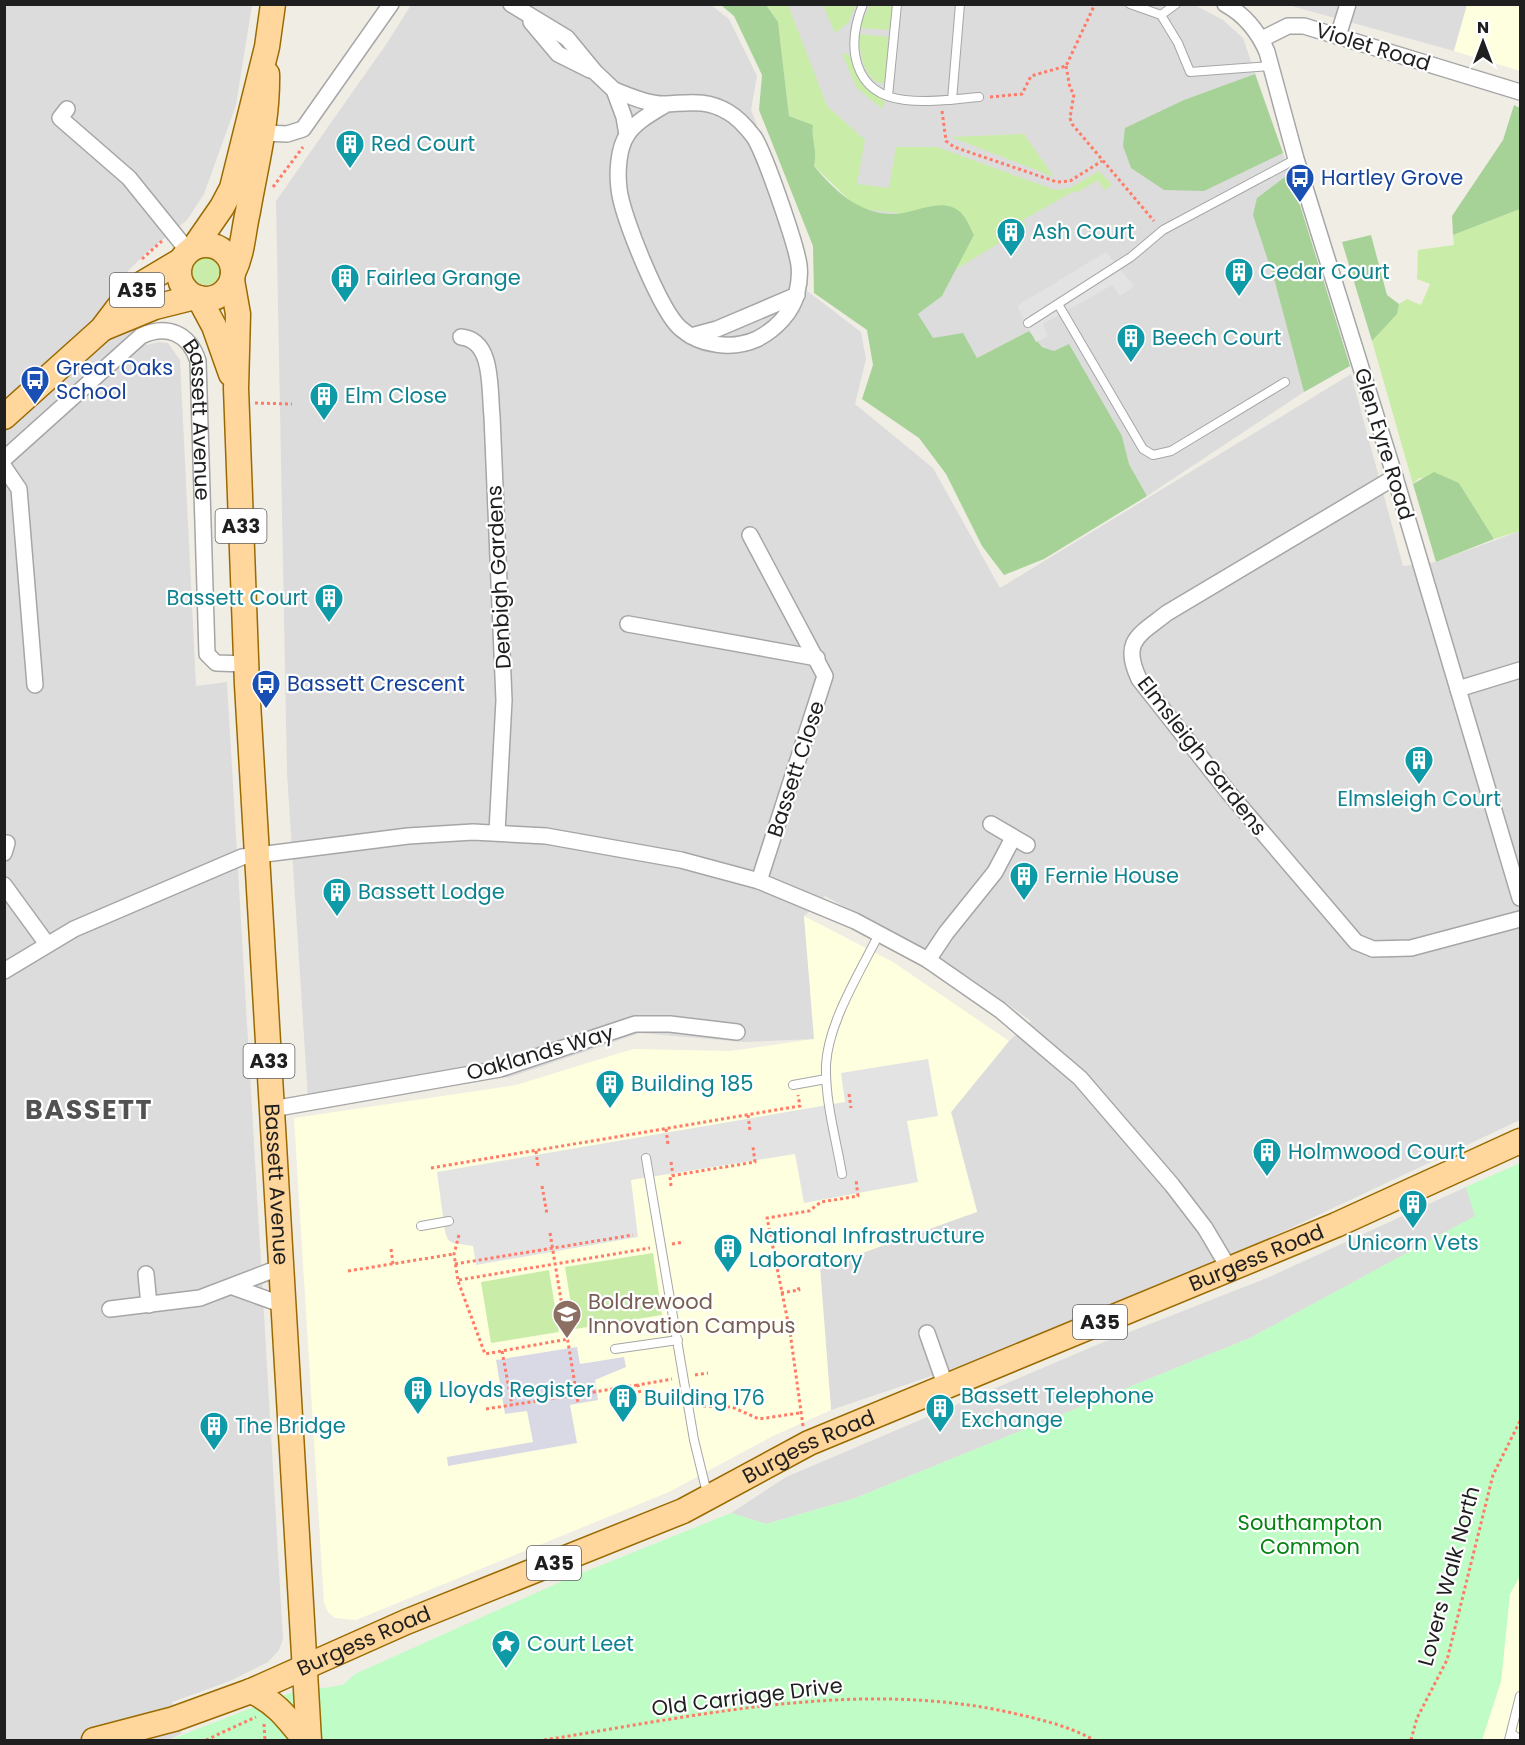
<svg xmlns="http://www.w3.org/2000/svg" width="1525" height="1745" viewBox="0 0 1525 1745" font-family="Poppins,sans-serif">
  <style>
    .residential { fill: #dddcdc }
    .education { fill: #feffdf }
    .grass { fill: #c9eda8 }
    .forest { fill: #a7d297 }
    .park { fill: #c0fcc6 }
    .parking { fill: #e3e3e3 }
    .plaza { fill: #d9d9e6 }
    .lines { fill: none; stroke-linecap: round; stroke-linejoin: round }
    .lane-casing { stroke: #a6a6a6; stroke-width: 10 }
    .street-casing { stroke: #a6a6a6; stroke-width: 18 }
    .primary-casing { stroke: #9a6a00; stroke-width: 27 }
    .path { stroke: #ff7a67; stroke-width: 3; stroke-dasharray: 3 3; stroke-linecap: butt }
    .lane { stroke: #fff; stroke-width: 8 }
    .street { stroke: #fff; stroke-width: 15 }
    .primary { stroke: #ffd69b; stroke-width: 24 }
    .labels { text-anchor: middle; stroke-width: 4.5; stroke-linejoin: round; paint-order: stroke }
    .shield { fill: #fff; stroke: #626262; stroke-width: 1.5 }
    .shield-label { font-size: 20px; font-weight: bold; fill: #1f1f1f }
    .street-label { font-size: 21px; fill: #1f1f1f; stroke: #fff }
    .culture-label { font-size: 21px; fill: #0d838f; stroke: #fff; text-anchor: start }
    .transit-label { font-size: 21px; fill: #164399; stroke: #fff; text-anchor: start }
    .education-label { font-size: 21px; fill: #785e54; stroke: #fff; text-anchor: start }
    .park-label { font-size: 21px; fill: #068413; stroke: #fff }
    .district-label { font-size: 27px; font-weight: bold; letter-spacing: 1.5px; fill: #525252; stroke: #fff }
  </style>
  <rect width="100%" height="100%" fill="#f0ede5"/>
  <path class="residential" d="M766,4h427l30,16 20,18 47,135 60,193 -46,26 -157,104 -18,-32 -7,-28 -68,-85 -12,-4 -13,-16 -52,27 -44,-19 -15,-25 24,-18 32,-61 -111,-26z
    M5,5h247l-16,100 -32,89 -17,26 -41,33 -28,28 29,64 11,-3 10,1 12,17 16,326 31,-4 56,957 -4,11 -11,12 -38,19 -58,21 10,31 -13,7h-164z
    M411,5h300l18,14 28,57 -6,34 53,136 2,44 55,42 5,27 -11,45 78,64 67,120 351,-214 52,192 33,-4 84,-31v589l-259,122 -288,120 -142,48 -11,-142 157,-57 -26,-99 58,-71 22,-20 -62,-44 -144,-81 -21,20 11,123 -71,3 -104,-9 -130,44 -202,22 -21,-326 -11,-572 111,-158z
    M1288,5h179l-13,46z
    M1466,1187l10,29 -226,122 -397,161 -87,25 -35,-11 55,-36 313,-133 168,-66z"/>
  <path class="education" d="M1467,5h53v66l-66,-20z
    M804,916l89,46 116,79 -58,71 26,100 -157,56 11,142 -58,26 -104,56 -313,128 -21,-2 -7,-6 -4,-9 -30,-485 222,-33 117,-36 97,2 84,-12z
    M1520,1576v164h-38l19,-59 9,-88z"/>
  <path class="grass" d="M766,4l22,1 39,101 38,34 -8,44 32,4 7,-41h41l118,43 15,-2 29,-17 13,14 -8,5 -6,-10 -22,13 -2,-2 -51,29 4,6 -72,44 19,-35 -76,-22 -35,-4 -15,-10 -34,-33c4,-18 -3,-25 -1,-41l-24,-9 -11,-94z
    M823,5h33l-8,18 -13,10z
    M870,5h22l-2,25 -31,-2z
    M859,34l30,3 -2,37 -4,10c-21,-5 -23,-32 -24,-50z
    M842,53l7,2 15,31 21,16 -3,7 -26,-22z
    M1024,134l30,43 -103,-40z
    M1520,209v322l-26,8 -35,-56 -40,-5 -6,6 -41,-143 24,-27 3,-10 8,-5 14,6 9,-21 -13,-5 1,-29 36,-5 -1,-10z
    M192 271a14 14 0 1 1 28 0a14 14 0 1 1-28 0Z
    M653,1253l9,62 -87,14 -10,-62z
    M549,1270l10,62 -68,11 -10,-61z"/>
  <path class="forest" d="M721,5h45l12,17 11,94 24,9c-2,16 5,23 1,41 20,24 44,47 77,48 22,1 48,-18 68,-3 7,5 11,17 15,24l-32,61 -24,18 15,24 30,-5 14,25 52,-27 13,16 12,4 15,-7 53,92 7,28 18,32 -103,63 -40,16 -22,-29 -36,-72 -27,-36 -57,-39 11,-34 -6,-35 -53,-37 -1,-47 -54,-136 3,-35 -28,-59z
    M1255,74l28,79 -79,38 -40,-1 -33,-22 -8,-22 2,-18 59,-28z
    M1514,105l6,3v101l-67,26 -1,-19 51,-76z
    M1290,173l60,193 -46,26 -29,-110 -22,-67 4,-17z
    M1371,235l16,60 12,9 -2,10 -25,27 -30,-99z
    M1434,472l25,11 35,56 -58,23 -23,-78z"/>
  <path class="park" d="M1520,1163v413l-10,18 -9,87 -19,59h-1313l121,-47 53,-8 12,-11 212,-95 164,-66 35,11 87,-25 397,-161 225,-122 -9,-29z"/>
  <path class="parking" d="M1106,252l28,34 -14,10 -8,-11 -69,39 5,12 -12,6 -19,-36z
    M928,1059l10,57 -31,5 11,61 -114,21 -9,-49 -164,26 7,57 -162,28 -3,-19 -20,-3 -5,-3 -3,-8 -8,-60 408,-70 -4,-29z"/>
  <path class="plaza" d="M577,1347l3,17 44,-7 2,10 -31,13 3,20 -28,5 7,38 -129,23 -1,-9 86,-15 -6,-31 -22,3 -9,-54z"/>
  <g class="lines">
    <g class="lane-casing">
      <path id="lane" d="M863,4c-17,42 -11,90 42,96 25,3 50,-1 74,-3
        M1130,4l31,11 15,-11
        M1161,15l17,28 12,29 80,-6
        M888,96l9,-92
        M952,100l8,-96
        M1058,304l85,145 10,6 18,-4 114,-69
        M1028,323l103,-66 32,-27 133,-71
        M793,1085l33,-6
        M646,1158l48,282 13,53
        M842,1174c-6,-35 -17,-73 -16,-109 2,-42 34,-93 53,-131
        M421,1226l28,-5
        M615,1349l63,-9
        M1511,1733l9,7
        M1509,1740l11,-44"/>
    </g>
    <g class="street-casing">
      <g id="street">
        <path d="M511,4l56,34 28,34 19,18 10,27 3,18"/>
        <path d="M1225,4c20,11 33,27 42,48l29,107 99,318 125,421"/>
        <path d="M531,22l27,32 32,16"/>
        <path d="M1338,36l10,-32"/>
        <path d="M1262,39l26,-13h16l216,66"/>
        <path d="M614,90c16,6 35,15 52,14 23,-1 40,-5 62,8 9,5 19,16 26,25 11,17 42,107 45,128 1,9 0,19 -2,27 -4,20 -22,38 -40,47 -24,11 -57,7 -77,-11 -20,-18 -58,-112 -61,-139 -2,-16 -1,-40 8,-54 8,-13 25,-22 38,-30"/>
        <path d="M67,109l-7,9 69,60 59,73"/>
        <path d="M264,133l23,1 16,-5 88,-125"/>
        <path d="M691,336l26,-7 80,-34"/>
        <path d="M461,337c33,3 28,52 31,79l12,284 -7,132"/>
        <path id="s1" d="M4,459l137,-123c26,-12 48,-3 57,25l9,293 9,9 30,1"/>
        <path d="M4,467l15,22 16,196"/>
        <path d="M1395,477l-228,136c-28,22 -46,28 -28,66l90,114 127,149 17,7 38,-1 109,-29"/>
        <path d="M750,535l75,141 -66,205"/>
        <path d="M628,624l189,34"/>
        <path d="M1458,689l62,-19"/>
        <path d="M991,824l36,21"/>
        <path d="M4,853l3,-10"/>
        <path d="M4,885l43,59"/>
        <path d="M928,960l18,-27 49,-61 18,-34"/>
        <path d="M4,971l70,-42 168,-72 166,-21 65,-4 73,4 135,24 78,21 96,40 73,39 72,50 80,68 92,107 33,43 25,42"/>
        <path d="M272,1109l228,-40 135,-45h35l67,8"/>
        <path d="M146,1274l3,31"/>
        <path d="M233,1287l50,18"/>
        <path d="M110,1309l90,-11 81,-31"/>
        <path d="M927,1333l19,54"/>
      </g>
    </g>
    <g class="primary-casing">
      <g id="primary">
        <circle cx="206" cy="272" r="27"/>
        <path d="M195,246l27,-39 10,-19 35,-141 6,-43"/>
        <path d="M233,273c10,-20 10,-41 15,-62 8,-47 20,-90 19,-137"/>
        <path id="s2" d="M232,280l6,34 -2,74 11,297 62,1055"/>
        <path d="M199,298l15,28 17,48"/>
        <path d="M104,328l51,-21 40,-10"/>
        <path d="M4,417l98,-88 19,-25 22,-21 37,-22"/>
        <path d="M251,1691c25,11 37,28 54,49"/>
        <path id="s3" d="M94,1740l80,-21 77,-28 155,-69 277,-111 126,-68 527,-218 184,-84"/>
      </g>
    </g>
    <path class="path" d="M1066,66l4,22 4,6 -4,24 2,6 82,97
      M990,97l32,-3 9,-18 35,-10 29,-62
      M942,111l4,30 8,6 103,35 13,-1 32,-20
      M273,187l30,-40
      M142,259l20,-18
      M255,403l37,1
      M849,1094l2,14
      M748,1115l2,16
      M666,1129l2,16
      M536,1151l2,16
      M671,1162l2,14
      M431,1168l369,-62 -2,-11
      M542,1186l5,28
      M671,1186l-1,-10 85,-14 -2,-15
      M550,1233l28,170
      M459,1235l-5,19 4,27 27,73 83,-15
      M672,1244l12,-2
      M391,1249l2,15
      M455,1264l178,-29
      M348,1271l106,-17
      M459,1280l191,-32
      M781,1293l18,-3 -1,-3
      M502,1351l10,54
      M695,1375l13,-2
      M640,1393l-2,-8 34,-6
      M703,1406l29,1 27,12 40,-6
      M486,1409l152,-24
      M803,1426l-13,-94 -23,-114 42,-7 12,-9 37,-6 -2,-16
      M264,1724l1,16
      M206,1740l50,-23
      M544,1740c153,-24 310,-61 464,-28 30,7 59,13 86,28
      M1411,1740l6,-22 30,-58 46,-185 27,-54"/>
    <use href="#lane" class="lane"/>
    <use href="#street" class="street"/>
    <use href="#primary" class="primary"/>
  </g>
  <defs>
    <g id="building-pin" transform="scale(1.5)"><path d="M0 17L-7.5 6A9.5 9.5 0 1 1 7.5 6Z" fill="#0f9aa8" stroke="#fff"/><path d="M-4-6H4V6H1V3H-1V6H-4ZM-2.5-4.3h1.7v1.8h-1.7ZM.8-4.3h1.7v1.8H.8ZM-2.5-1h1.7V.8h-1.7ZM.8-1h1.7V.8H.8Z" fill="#fff"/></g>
    <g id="bus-pin" transform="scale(1.5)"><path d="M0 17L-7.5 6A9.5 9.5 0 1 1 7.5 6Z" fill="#1a4fb4" stroke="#fff"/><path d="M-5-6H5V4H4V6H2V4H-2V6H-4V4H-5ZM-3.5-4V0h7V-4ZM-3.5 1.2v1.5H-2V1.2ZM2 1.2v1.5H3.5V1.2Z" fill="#fff"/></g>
    <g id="university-pin" transform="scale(1.5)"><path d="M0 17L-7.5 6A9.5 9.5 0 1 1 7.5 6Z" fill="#8d6e63" stroke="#fff"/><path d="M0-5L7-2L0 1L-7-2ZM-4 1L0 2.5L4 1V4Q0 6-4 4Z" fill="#fff"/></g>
    <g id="sight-pin" transform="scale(1.5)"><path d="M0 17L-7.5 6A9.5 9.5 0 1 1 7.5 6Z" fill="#0f9aa8" stroke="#fff"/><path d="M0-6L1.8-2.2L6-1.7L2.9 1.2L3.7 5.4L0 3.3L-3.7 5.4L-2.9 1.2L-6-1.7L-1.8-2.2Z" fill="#fff"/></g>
  </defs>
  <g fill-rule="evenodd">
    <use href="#building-pin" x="350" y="144"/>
    <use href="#bus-pin" x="1300" y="178"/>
    <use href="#building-pin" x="1011" y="232"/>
    <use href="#building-pin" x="1239" y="272"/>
    <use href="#building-pin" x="345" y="278"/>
    <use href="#building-pin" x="1131" y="338"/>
    <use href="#bus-pin" x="35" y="380"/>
    <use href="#building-pin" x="324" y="396"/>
    <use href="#building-pin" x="329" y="598"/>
    <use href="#bus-pin" x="266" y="684"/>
    <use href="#building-pin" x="1419" y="760"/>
    <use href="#building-pin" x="1024" y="876"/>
    <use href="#building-pin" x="337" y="892"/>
    <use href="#building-pin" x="610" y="1084"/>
    <use href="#building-pin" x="1267" y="1152"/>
    <use href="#building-pin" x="1413" y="1204"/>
    <use href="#building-pin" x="728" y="1248"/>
    <use href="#university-pin" x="567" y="1314"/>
    <use href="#building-pin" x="418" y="1390"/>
    <use href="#building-pin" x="623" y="1398"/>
    <use href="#building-pin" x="940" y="1408"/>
    <use href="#building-pin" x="214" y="1426"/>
    <use href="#sight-pin" x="506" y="1644"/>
  </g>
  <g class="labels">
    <g class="shield">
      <rect x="110" y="273" width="54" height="34" rx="4.5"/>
      <rect x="215.5" y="509" width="51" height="34" rx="4.5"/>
      <rect x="243.5" y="1044" width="51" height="34" rx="4.5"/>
      <rect x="1073" y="1305" width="54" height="34" rx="4.5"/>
      <rect x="527" y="1546" width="54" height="34" rx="4.5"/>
    </g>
    <g class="shield-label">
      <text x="137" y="297">A35</text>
      <text x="241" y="533">A33</text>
      <text x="269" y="1068">A33</text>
      <text x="1100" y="1329">A35</text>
      <text x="554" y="1570">A35</text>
    </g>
    <g class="street-label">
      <text transform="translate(1373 47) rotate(17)" y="7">Violet Road</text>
      <text dy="7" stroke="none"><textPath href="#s1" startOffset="315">Bassett Avenue</textPath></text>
      <text transform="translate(1384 444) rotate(73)" y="7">Glen Eyre Road</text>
      <text transform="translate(499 577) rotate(-93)" y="7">Denbigh Gardens</text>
      <text transform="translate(1202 756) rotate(52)" y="7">Elmsleigh Gardens</text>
      <text transform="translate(796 769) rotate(-72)" y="7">Bassett Close</text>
      <text transform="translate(540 1053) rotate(-16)" y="7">Oaklands Way</text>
      <text dy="7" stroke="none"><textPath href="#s2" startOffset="906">Bassett Avenue</textPath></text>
      <text dy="7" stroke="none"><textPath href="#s3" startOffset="1260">Burgess Road</textPath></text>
      <text dy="7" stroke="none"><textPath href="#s3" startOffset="774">Burgess Road</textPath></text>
      <text transform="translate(1449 1576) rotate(-75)" y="7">Lovers Walk North</text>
      <text dy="7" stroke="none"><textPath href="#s3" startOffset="288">Burgess Road</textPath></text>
      <text transform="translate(747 1697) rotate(-7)" y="7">Old Carriage Drive</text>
    </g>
    <g class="culture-label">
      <text x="371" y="151">Red Court</text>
      <text x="1032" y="239">Ash Court</text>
      <text x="1260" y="279">Cedar Court</text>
      <text x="366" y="285">Fairlea Grange</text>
      <text x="1152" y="345">Beech Court</text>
      <text x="345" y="403">Elm Close</text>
      <text x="308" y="605" text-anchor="end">Bassett Court</text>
      <text x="1419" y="806" text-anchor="middle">Elmsleigh Court</text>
      <text x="1045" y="883">Fernie House</text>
      <text x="358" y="899">Bassett Lodge</text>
      <text x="631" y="1091">Building 185</text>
      <text x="1288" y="1159">Holmwood Court</text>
      <text x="749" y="1243">National Infrastructure<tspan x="749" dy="24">Laboratory</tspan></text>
      <text x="1413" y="1250" text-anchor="middle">Unicorn Vets</text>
      <text x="439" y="1397">Lloyds Register</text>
      <text x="961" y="1403">Bassett Telephone<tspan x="961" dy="24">Exchange</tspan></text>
      <text x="644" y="1405">Building 176</text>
      <text x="235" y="1433">The Bridge</text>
      <text x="527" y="1651">Court Leet</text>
    </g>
    <g class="transit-label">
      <text x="1321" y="185">Hartley Grove</text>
      <text x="56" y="375">Great Oaks<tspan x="56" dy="24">School</tspan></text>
      <text x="287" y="691">Bassett Crescent</text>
    </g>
    <g class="education-label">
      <text x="588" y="1309">Boldrewood<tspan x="588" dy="24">Innovation Campus</tspan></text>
    </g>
    <g class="park-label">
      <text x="1310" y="1530">Southampton<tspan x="1310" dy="24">Common</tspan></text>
    </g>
    <g class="district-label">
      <text x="89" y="1119">BASSETT</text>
    </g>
  </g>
  <rect width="1525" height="1745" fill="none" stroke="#1f1f1f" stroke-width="12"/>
  <g transform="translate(1483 42)" stroke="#ffffff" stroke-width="4.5" paint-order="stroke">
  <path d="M0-4.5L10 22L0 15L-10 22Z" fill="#1f1f1f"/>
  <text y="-9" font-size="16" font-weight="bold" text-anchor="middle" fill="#1f1f1f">N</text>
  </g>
</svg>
